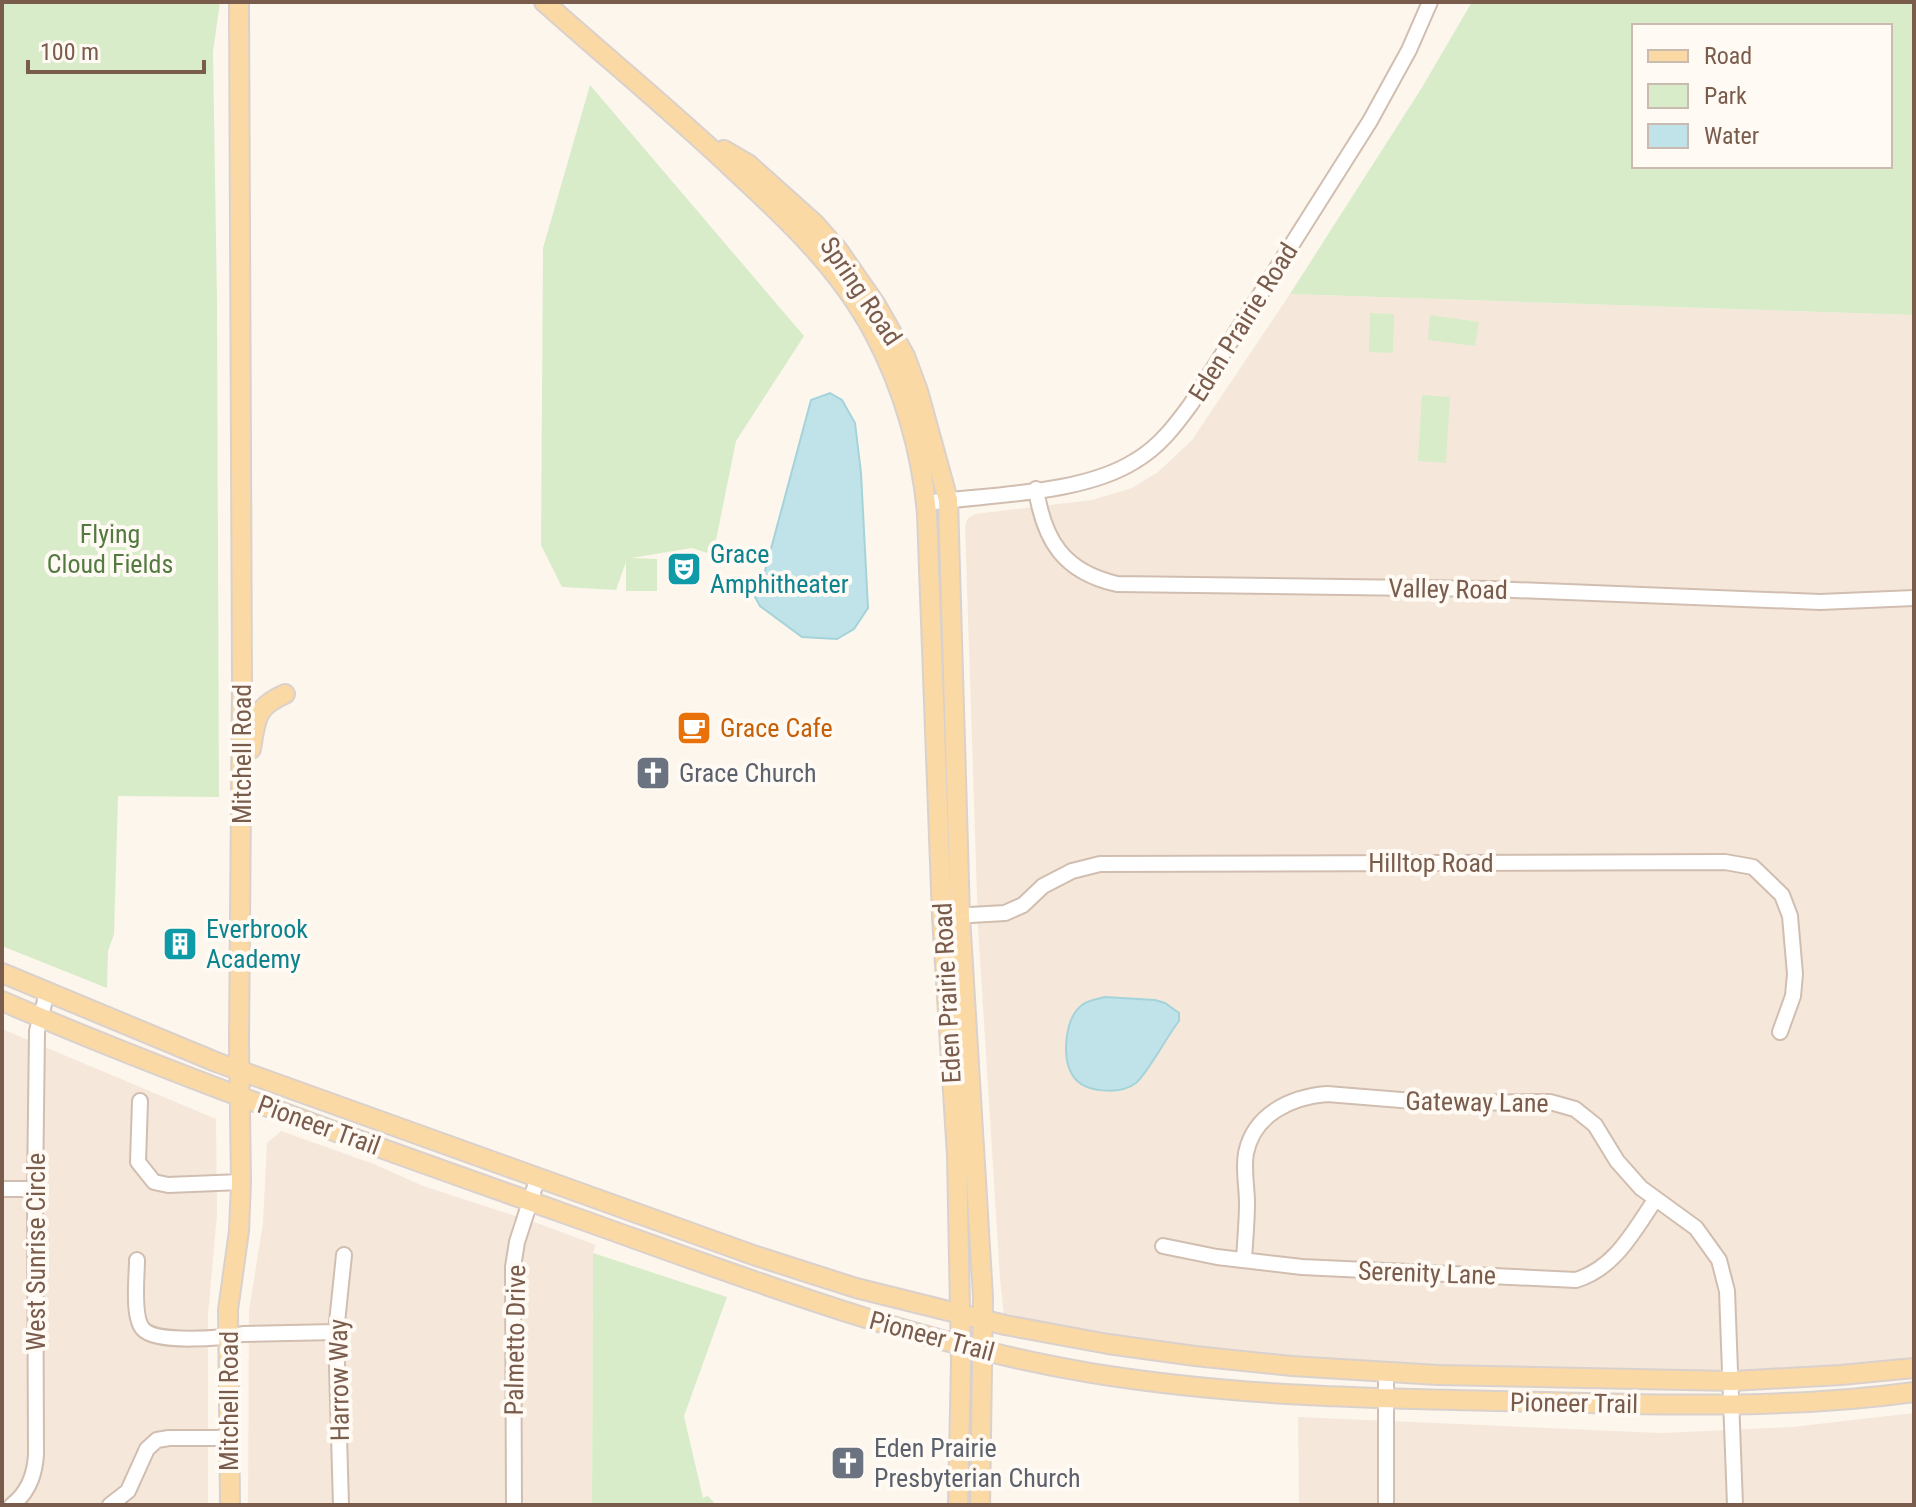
<svg xmlns="http://www.w3.org/2000/svg" width="1916" height="1507" viewBox="0 0 1916 1507" font-family="'Roboto Condensed',sans-serif">
  <style>
    .residential { fill: #f5e8da }
    .green { fill: #d8ecc9; fill-rule: evenodd }
    .water { fill: #bfe3e8; stroke: #a5d3da; stroke-width: 2 }
    .lines { fill: none; stroke-linecap: round; stroke-linejoin: round }
    .minor-casing { stroke: #d1beb0; stroke-width: 18 }
    .major-casing { stroke: #dad1cd; stroke-width: 22 }
    .minor { stroke: #fff; stroke-width: 14 }
    .major { stroke: #fbd9a5; stroke-width: 18 }
    .labels { text-anchor: middle; stroke-width: 8; stroke-linejoin: round; paint-order: stroke }
    .street-label { font-size: 26px; fill: #7a5c4d; stroke: #fffaf3 }
    .park-label { font-size: 26px; fill: #537a41; stroke: #fffaf3 }
    .culture-label { font-size: 26px; fill: #0d838f; stroke: #fffaf3; text-anchor: start }
    .food-label { font-size: 26px; fill: #c56008; stroke: #fffaf3; text-anchor: start }
    .worship-label { font-size: 26px; fill: #5b616d; stroke: #fffaf3; text-anchor: start }
  </style>
  <rect width="100%" height="100%" fill="#fdf6ec"/>
  <path class="residential" d="M1290,294l624,21v1053l-51,6 -477,-2 -381,-47 -5,-47 -22,-352 -13,-401 3,-7 7,-4 117,-14 40,-12 26,-16 34,-32z
    M2,1029l214,90 1,95 -9,102v189h-206z
    M281,1131l93,33 49,22 114,37 59,22 -3,8 -1,252h-344l1,-195 14,-87 4,-80z
    M1914,1413v92h-615l-1,-88 364,16 130,-6z"/>
  <path class="green" d="M2,2h218l-7,50 4,251 2,494 -101,-1 -4,138 -6,17 -1,37 -105,-42z
    M1472,2h442v313l-624,-21 131,-205zM1890,26v140h-256v-140z
    M590,85l214,251 -68,105 -23,114 -21,-7 -61,10 26,1v32h-31v-29l-10,28 -54,-3 -21,-42 2,-297z
    M1370,313l24,1 -1,39 -24,-1z
    M1430,315l49,7 -4,24 -47,-6z
    M1422,395l28,2 -4,66 -28,-2z
    M593,1253l134,44 -43,119 19,82 5,-2 8,9h-124z"/>
  <path class="water" d="M830,393l12,7 13,23 6,50 7,135 -14,21 -17,10 -35,-2 -42,-31 -5,-9 1,-9 9,-17 46,-171z
    M1105,997l50,3 10,3 14,10v8c-12,15 -31,52 -43,62 -16,12 -52,10 -63,-7 -12,-18 -8,-58 9,-71 6,-5 15,-6 23,-8z"/>
  <g class="lines">
    <g class="minor-casing">
      <path id="minor" d="M1036,489c8,52 28,83 81,95l374,5 329,13 94,-4
        M927,503c63,-9 154,-8 208,-42 24,-14 40,-35 56,-57l179,-283 39,-71 21,-48
        M953,916l52,-3 18,-8 20,-19 29,-15 28,-7 625,-2 28,5 29,28 8,21 5,58 -2,22 -13,36
        M140,1101l-2,61 16,20 14,3 73,-3
        M2,1189h33
        M1163,1246l54,11 85,10 274,13c39,-12 57,-48 79,-80
        M137,1260c0,16 -5,57 6,69 13,15 81,9 100,5l93,-2
        M1244,1260c1,-19 3,-38 3,-57 0,-16 -4,-34 -1,-50 8,-39 45,-56 81,-59l111,9 112,-1 25,7 20,16 22,36 24,27 55,40 23,32 8,31 8,214
        M1386,1372v133
        M12,1505c17,-13 23,-31 24,-51l-1,-265 2,-158 10,-38
        M110,1505l18,-14 19,-42 10,-9 12,-2h60
        M341,1505l-5,-173 8,-77
        M514,1505l-1,-238 4,-25 21,-65"/>
    </g>
    <g class="major-casing">
      <path id="major" d="M544,2c64,57 130,111 192,170 52,48 104,97 138,161 29,54 48,120 53,181l15,403 15,238 4,206 -3,144
        M724,150l24,14 67,60 23,26 38,55 29,51 13,35 30,109 12,416 23,381 -3,208
        M251,749c5,-30 4,-42 34,-55
        M2,973l214,89 540,194 100,32 149,37 103,19 87,12 97,10 146,9 294,6 109,-6 73,-7
        M2,1001c182,79 370,144 558,211 175,62 347,130 531,161 152,25 303,26 456,29 123,3 245,7 367,-10
        M230,1505l-2,-195 11,-79 2,-49 -2,-140 3,-361 -3,-679"/>
    </g>
    <use href="#minor" class="minor"/>
    <use href="#major" class="major"/>
  </g>
  <defs>
    <g id="theatre-square" transform="scale(1.8)"><rect x="-9" y="-9" width="18" height="18" rx="4" fill="#0f9aa8" stroke="#fffaf3"/><path d="M-5-5.5Q0-4 5-5.5V0Q5 5 0 6Q-5 5-5 0ZM-3.3-2.5H-1v1.5H-3.3ZM1-2.5H3.3v1.5H1ZM-2.8 1Q0 5.5 2.8 1Z" fill="#fff"/></g>
    <g id="cafe-square" transform="scale(1.8)"><rect x="-9" y="-9" width="18" height="18" rx="4" fill="#e8710a" stroke="#fffaf3"/><path d="M-5.5-4.5H6V0H3Q3 3.5 0 3.5H-2.5Q-5.5 3.5-5.5 0ZM3-3.2v2h1.7v-2ZM-6 4.5H4V6H-6Z" fill="#fff"/></g>
    <g id="church-square" transform="scale(1.8)"><rect x="-9" y="-9" width="18" height="18" rx="4" fill="#6b7280" stroke="#fffaf3"/><path d="M-1.2-6h2.4v3.5h3.3v2.4h-3.3V6h-2.4V-.1h-3.3v-2.4h3.3Z" fill="#fff"/></g>
    <g id="building-square" transform="scale(1.8)"><rect x="-9" y="-9" width="18" height="18" rx="4" fill="#0f9aa8" stroke="#fffaf3"/><path d="M-4-6H4V6H1V3H-1V6H-4ZM-2.5-4.3h1.7v1.8h-1.7ZM.8-4.3h1.7v1.8H.8ZM-2.5-1h1.7V.8h-1.7ZM.8-1h1.7V.8H.8Z" fill="#fff"/></g>
  </defs>
  <g fill-rule="evenodd">
    <use href="#theatre-square" x="684" y="569"/>
    <use href="#cafe-square" x="694" y="728"/>
    <use href="#church-square" x="653" y="773"/>
    <use href="#building-square" x="180" y="944"/>
    <use href="#church-square" x="848" y="1463"/>
  </g>
  <g class="labels">
    <g class="street-label">
      <text transform="translate(861 291) rotate(56)" y="9">Spring Road</text>
      <text transform="translate(1243 322) rotate(-58)" y="9">Eden Prairie Road</text>
      <text transform="translate(1448 589) rotate(1)" y="9">Valley Road</text>
      <text transform="translate(242 754) rotate(-90)" y="9">Mitchell Road</text>
      <text x="1431" y="872">Hilltop Road</text>
      <text transform="translate(947 993) rotate(-93)" y="9">Eden Prairie Road</text>
      <text transform="translate(1477 1102) rotate(1)" y="9">Gateway Lane</text>
      <text transform="translate(319 1125) rotate(20)" y="9">Pioneer Trail</text>
      <text transform="translate(36 1252) rotate(-90)" y="9">West Sunrise Circle</text>
      <text transform="translate(1427 1273) rotate(2)" y="9">Serenity Lane</text>
      <text transform="translate(932 1336) rotate(15)" y="9">Pioneer Trail</text>
      <text transform="translate(515 1340) rotate(-89)" y="9">Palmetto Drive</text>
      <text transform="translate(339 1380) rotate(-91)" y="9">Harrow Way</text>
      <text transform="translate(229 1401) rotate(-90)" y="9">Mitchell Road</text>
      <text transform="translate(1574 1403) rotate(1)" y="9">Pioneer Trail</text>
    </g>
    <g class="park-label">
      <text x="110" y="543">Flying<tspan x="110" dy="30">Cloud Fields</tspan></text>
    </g>
    <g class="culture-label">
      <text x="710" y="563">Grace<tspan x="710" dy="30">Amphitheater</tspan></text>
      <text x="206" y="938">Everbrook<tspan x="206" dy="30">Academy</tspan></text>
    </g>
    <g class="food-label">
      <text x="720" y="737">Grace Cafe</text>
    </g>
    <g class="worship-label">
      <text x="679" y="782">Grace Church</text>
      <text x="874" y="1457">Eden Prairie<tspan x="874" dy="30">Presbyterian Church</tspan></text>
    </g>
  </g>
  <rect width="1916" height="1507" fill="none" stroke="#7a5c4d" stroke-width="8"/>
  <rect x="1632" y="24" width="260" height="144" fill="#fffaf3" stroke="#cabbb1" stroke-width="2"/>
  <rect x="1648" y="50" width="40" height="12" fill="#fbd9a5" stroke="#cabbb1" stroke-width="2"/>
  <text x="1704" y="64" font-size="24" fill="#7a5c4d">Road</text>
  <rect x="1648" y="84" width="40" height="24" fill="#d8ecc9" stroke="#cabbb1" stroke-width="2"/>
  <text x="1704" y="104" font-size="24" fill="#7a5c4d">Park</text>
  <rect x="1648" y="124" width="40" height="24" fill="#bfe3e8" stroke="#cabbb1" stroke-width="2"/>
  <text x="1704" y="144" font-size="24" fill="#7a5c4d">Water</text>
  <path d="M28 60v12h176v-12" fill="none" stroke="#7a5c4d" stroke-width="4"/>
  <text x="40" y="60" font-size="24" fill="#7a5c4d" stroke="#fffaf3" stroke-width="6" paint-order="stroke">100 m</text>
</svg>
